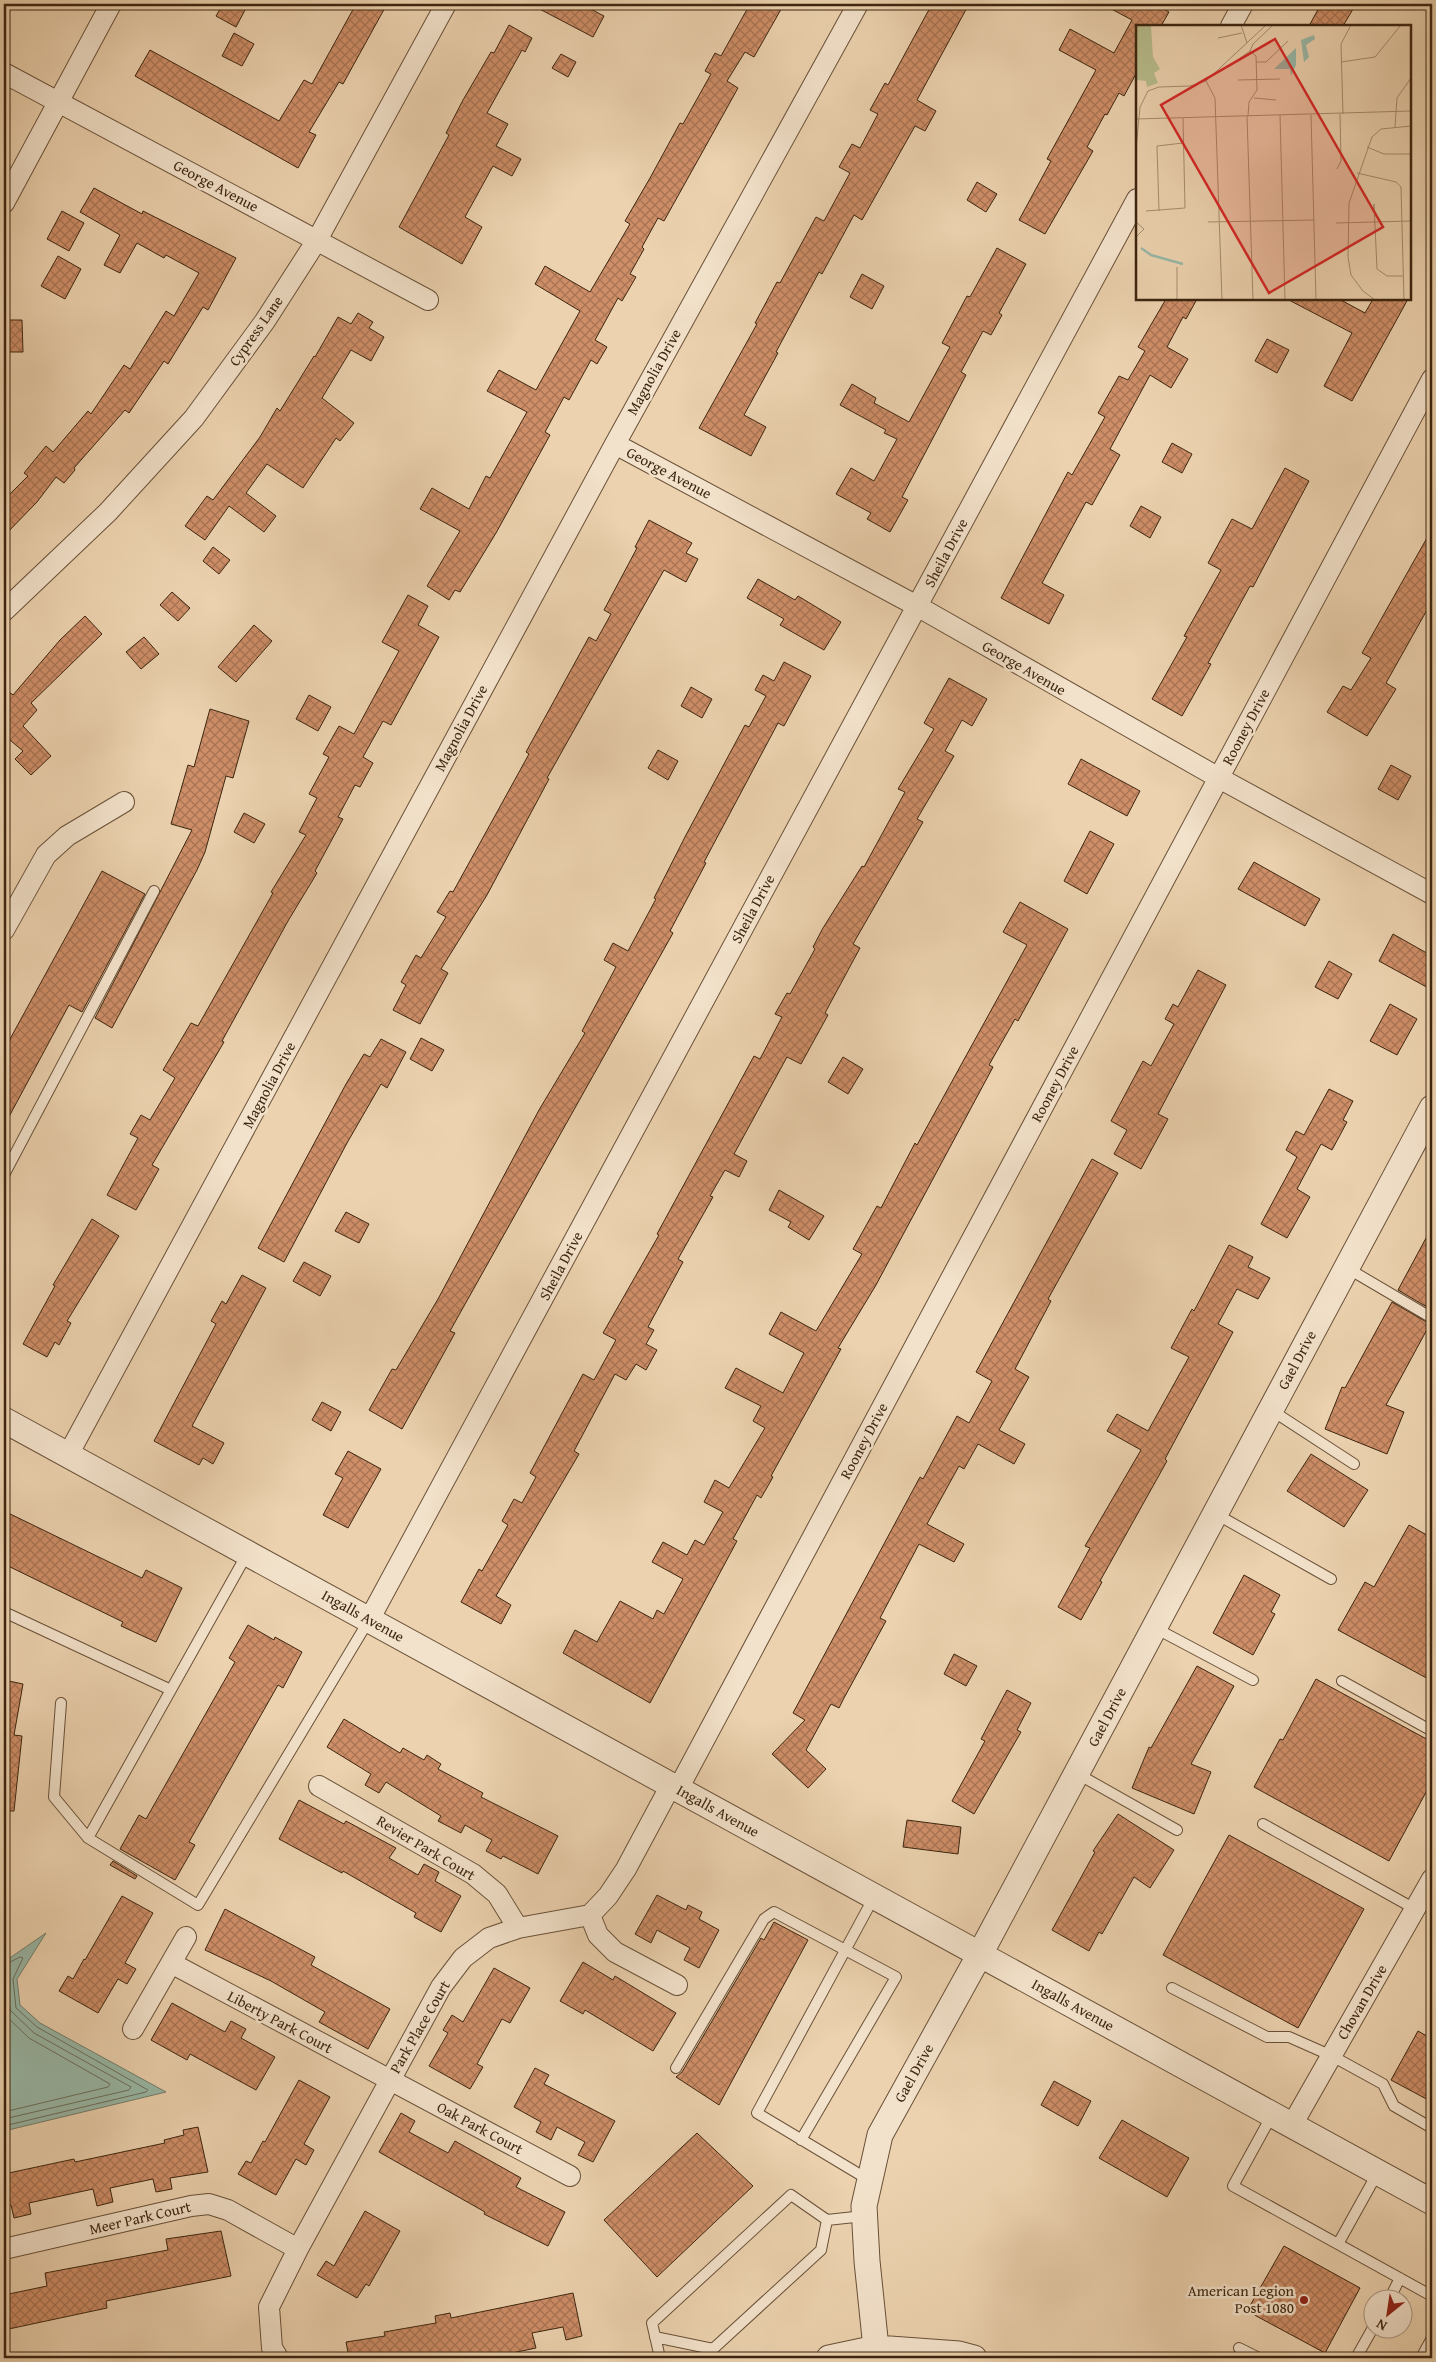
<svg xmlns="http://www.w3.org/2000/svg" width="1436" height="2362" viewBox="0 0 1436 2362" font-family="'Gentium Book Plus',serif">
  <style>
    .water { fill: #99b8a7; stroke: #747e6b }
    .lines { fill: none; stroke-linecap: round; stroke-linejoin: round }
    .shore { stroke: #6b6f5c; stroke-width: 1 }
    .building { fill: url(#building-cross-hatch); stroke: #3d2610 }
    .service-casing { stroke: #695138; stroke-width: 12 }
    .minor-casing { stroke: #695138; stroke-width: 22 }
    .tertiary-casing { stroke: #695138; stroke-width: 27 }
    .service { stroke: #f3e2cb; stroke-width: 10 }
    .minor { stroke: #f3e2cb; stroke-width: 20 }
    .tertiary { stroke: #f3e2cb; stroke-width: 25 }
    .poi-dot { fill: #8f2418; stroke: #f3e2cb; stroke-width: 2 }
    .labels { text-anchor: middle; stroke-width: 5; stroke-linejoin: round; paint-order: stroke }
    .street-label { font-size: 15px; fill: #3d2610; stroke: #f3e2cb }
    .poi-label { font-size: 15px; fill: #3d2610; stroke: #f3e2cb; text-anchor: end }
    .inset-river { fill: none; stroke: #99b8a7; stroke-width: 2.5 }
    .inset-road { fill: none; stroke: #a68d6f; stroke-width: 1 }
    .view { fill: #d62828; fill-opacity: 0.15; stroke: #d62828; stroke-width: 2.5 }
    .inset-edge { fill: none; stroke: #3d2610; stroke-width: 2.5 }
  </style>
  <defs>
    <pattern id="building-cross-hatch" width="8" height="8" patternUnits="userSpaceOnUse" patternTransform="scale(1.25)"><rect width="8" height="8" fill="#ce8e68"/><path d="M0 0l8 8M0 8l8-8" fill="none" stroke="#a87454"/></pattern>
  </defs>
  <rect width="100%" height="100%" fill="#ecd2af"/>
  <filter id="stains"><feTurbulence type="fractalNoise" baseFrequency=".004" numOctaves="4"/><feColorMatrix values="0 0 0 0 .2 0 0 0 0 .09 0 0 0 0 .02 0 0 0 .5 -.17"/></filter>
  <radialGradient id="worn" r=".72"><stop offset=".6" stop-color="#630" stop-opacity="0"/><stop offset="1" stop-color="#630" stop-opacity=".3"/></radialGradient>
  <path class="water" d="M46,1933l-29,46 3,26 20,18 126,69 -162,39v-169z"/>
  <g class="lines">
    <path class="shore" d="M4,1965l16,-8 3,1 -10,21 3,29 21,19 111,63 -2,2 -142,34
      M4,1972l3,2 3,36 24,23 97,54 -2,3 -125,29
      M4,2014l25,24 81,46 -2,3 -104,25"/>
  </g>
  <path class="building" d="M223,4h11l11,6 -9,17 -20,-11z
    M356,4h31l-44,80 -4,-2 -30,50 7,3 -18,33 -163,-92 15,-26 129,71 25,-41 8,4z
    M530,4h51l23,12 -11,21z
    M750,4h34l-30,53 -9,-5 -18,29 11,7 -74,133 -6,-3 -16,29 2,2 -14,25 6,3 -14,24 -4,-3 -23,42 12,7 -10,17 -6,-4 -22,40 -5,-3 -19,35 5,3 -54,98 -36,59 -5,-2 -6,10 -22,-14 33,-55 -40,-22 12,-21 37,21 17,-33 4,2 37,-66 -40,-21 12,-21 37,20 44,-79 -45,-27 10,-18 45,26 40,-68 -5,-3 25,-43 30,-55 3,1 28,-50 -6,-3 10,-18 6,3z
    M932,4h37l-52,96 19,11 -11,20 -10,-5 -53,94 -8,-5 -32,59 -3,-2 -43,80 2,1 -34,62 22,12 -15,29 -52,-28 58,-104 -2,-1 22,-41 3,1 36,-66 8,4 26,-48 -11,-6 13,-23 8,4 18,-34 -8,-4 15,-27 3,2z
    M1102,4h52l15,8 -8,14h-24v46l-13,24 -5,-3 -12,22 -2,-1 -18,33 6,4 -48,83 -26,-14 32,-59 -4,-2 49,-89 -37,-20 11,-21 44,24 18,-33z
    M1321,4h35l-13,22h-34z
    M509,25l23,13 -7,14 -3,-2 -35,63 21,11 -12,22 25,13 -9,17 -19,-10 -28,51 17,10 -20,37 -63,-37 50,-92 -3,-2 17,-33 28,-48 3,1z
    M234,33l20,11 -12,22 -20,-10z
    M561,54l15,8 -8,15 -16,-9z
    M977,182l20,12 -11,18 -19,-12z
    M94,188l48,26 1,-3 93,47 -28,52 -5,-3 -35,57 -4,-3 -35,52 -4,-3 -51,58 1,2 -11,13 -8,-6 -19,25 -33,34v-36l24,-24 -4,-3 22,-27 7,6 35,-41 3,3 33,-49 6,4 36,-58 8,5 25,-43 -33,-18 -2,3 -27,-15 -17,30 -16,-8 16,-30 -40,-23z
    M62,211l22,12 -15,28 -22,-12z
    M997,248l29,16 -27,49 3,2 -11,20 -8,-4 -22,41 5,3 -64,122 6,3 -18,32 -23,-13 4,-6 -35,-19 15,-26 23,13 23,-42 -13,-6 2,-3 -46,-25 12,-21 24,14 -2,5 35,19 41,-75 -8,-4 25,-47 3,1z
    M58,256l23,13 -16,30 -24,-13z
    M862,274l22,12 -12,23 -22,-12z
    M1166,299h31l-11,20 -3,-2 -16,30 21,12 -17,29 -21,-13 -40,74 10,6 -28,50 -6,-3 -44,81 22,12 -15,29 -48,-26 67,-126 4,3 33,-58 -7,-4 21,-37 9,4 17,-29 -7,-4z
    M1287,299h52l26,14 8,-14h35l-56,102 -28,-15 28,-53z
    M358,313l15,9 -4,6 15,9 -13,24 -20,-11 -29,48 32,25 -14,18 -4,-3 -33,50 -36,-24 -21,29 30,23 -12,16 -35,-26 -24,34 -20,-14 22,-30 6,4 47,-63 17,-29 3,3 34,-55 1,1 23,-40 13,7z
    M4,320h18l1,32h-19z
    M1267,339l22,11 -12,23 -22,-12z
    M1172,443l20,11 -10,19 -20,-11z
    M1285,468l24,13 -56,106 -3,-1 -42,77 3,1 -29,52 -30,-17 35,-62 -3,-1 37,-66 -13,-7 24,-44 20,10z
    M1141,506l20,11 -11,21 -20,-12z
    M649,520l43,23 -6,10 12,6 -12,23 -22,-12 -117,208 2,1 -62,116 -46,74 7,4 -28,51 -27,-14 13,-25 -5,-3 15,-27 5,3 25,-41 -9,-5 13,-21 3,1 76,-138 -3,-2 63,-115 7,4 15,-27 -7,-4 33,-62 -2,-1z
    M1432,529v72l-46,82 10,6 -29,47 -40,-24 16,-26 8,4 20,-32 -9,-5z
    M213,547l17,13 -11,14 -16,-13z
    M758,579l37,21 3,-4 43,26 -17,28 -44,-25 4,-6 -37,-21z
    M172,592l18,16 -12,13 -18,-16z
    M408,595l20,11 -10,19 21,12 -48,88 -8,-4 -20,36 10,6 -13,24 -5,-2 -17,32 5,2 -28,52 2,2 -29,48 -66,120 2,1 -72,123 7,4 -23,41 -29,-15 31,-57 -8,-4 11,-19 9,5 25,-42 -12,-8 28,-47 7,3 75,-133 -2,-1 35,-57 -7,-3 18,-34 -8,-4 20,-37 -6,-3 16,-28 15,8 45,-83 -17,-9z
    M85,616l17,18 -71,69 6,7 -14,16 28,30 -20,19 -16,-16 8,-8 -19,-16v-47l9,7 47,-55z
    M254,625l18,16 -36,41 -18,-15z
    M144,637l15,17 -18,15 -15,-17z
    M784,662l27,14 -27,50 -6,-3 -74,139 2,1 -36,68 3,2 -223,398 5,2 -53,96 -33,-19 23,-41 4,1 42,-71 101,-189 46,-77 -3,-2 34,-64 -12,-7 9,-17 15,8 28,-52 -2,-1 32,-63 59,-110 4,2 17,-31 -11,-6 8,-15 11,6z
    M949,678l38,21 -15,27 -10,-6 -17,31 9,5 -37,63 6,3 -70,122 7,4 -35,65 3,2 -27,49 -14,-7 -53,97 13,7 -8,16 -14,-7 -15,26 3,1 -35,62 5,3 -35,65 6,3 -8,14 11,6 -11,20 -10,-6 -10,16 -11,-6 -41,77 5,3 -83,142 15,9 -10,19 -40,-22 18,-33 3,2 26,-46 -6,-4 12,-22 8,4 14,-26 -6,-4 53,-99 11,6 22,-40 -13,-7 56,-98 -2,-1 97,-178 6,3 22,-42 -7,-3 12,-21 3,1 25,-45 -2,-2 10,-19 39,-62 2,1 41,-75 -7,-3 36,-60 -10,-6z
    M691,687l21,12 -10,19 -21,-12z
    M309,695l22,12 -13,24 -22,-12z
    M210,709l39,12 -16,57 -7,-2 -21,76 -8,18 -85,158 -17,-10 97,-188 -21,-6 17,-59 6,2z
    M658,750l20,11 -10,19 -20,-12z
    M1081,759l59,32 -13,25 -59,-32z
    M1391,765l20,11 -13,24 -20,-11z
    M244,813l21,11 -11,19 -20,-11z
    M1090,831l24,13 -27,50 -23,-13z
    M1254,862l66,37 -15,27 -67,-37z
    M102,871l43,23 -63,118 -13,-7 -65,121v-76z
    M1020,902l48,27 -50,92 -3,-2 -26,46 4,2 -117,218 -38,63 3,1 -70,127 2,1 -12,21 -4,-3 -24,44 4,2 -87,162 -87,-50 12,-23 22,12 23,-41 33,18 4,-9 7,4 19,-35 -31,-17 11,-20 24,13 8,-15 9,5 19,-33 -19,-10 11,-22 14,8 36,-60 -12,-7 8,-15 -36,-18 11,-20 47,25 21,-40 -35,-19 12,-22 35,19 46,-77 -9,-5 24,-43 4,2 34,-65 2,2 110,-200 -24,-13z
    M1393,934l39,22v34l-53,-29z
    M1329,961l23,13 -14,25 -23,-12z
    M1198,970l28,15 -68,129 10,5 -27,50 -27,-15 13,-24 -16,-9 32,-60 8,5 23,-42 -9,-5 8,-15 5,3z
    M1390,1004l27,15 -20,36 -27,-14z
    M421,1038l23,12 -12,21 -22,-12z
    M381,1039l25,13 -19,36 -6,-4 -34,59 -63,119 -26,-14 88,-164 18,-30 6,3z
    M843,1057l20,12 -15,25 -20,-12z
    M1329,1089l24,12 -10,19 4,2 -15,28 -11,-6 -24,45 13,8 -23,41 -26,-14 36,-67 -11,-7 10,-19 8,4z
    M1092,1159l26,14 -70,126 3,2 -36,68 14,8 -30,53 26,14 -11,20 -36,-20 -14,25 -5,-3 -32,58 37,20 -10,18 -35,-18 -39,74 6,3 -42,77 -5,10 -8,-4 -25,46 20,19 -18,19 -36,-34 33,-34 -12,-7 127,-236 3,2 34,-63 12,7 23,-42 -16,-9z
    M779,1190l45,26 -15,24 -21,-13 3,-5 -22,-12z
    M346,1212l23,12 -10,19 -24,-12z
    M92,1219l27,17 -52,85 4,2 -12,22 -4,-3 -8,15 -24,-13 32,-58 -2,-1z
    M1432,1227v83l-34,-20z
    M1229,1245l24,12 -5,10 22,11 -12,21 -21,-10 -19,35 15,8 -68,127 2,2 -67,120 2,1 -21,38 -23,-13 32,-59 -5,-2 56,-96 -34,-19 10,-17 31,17 41,-74 -18,-9 21,-39 2,2z
    M304,1262l27,14 -11,20 -27,-15z
    M242,1275l24,13 -74,138 32,17 -11,21 -10,-6 -4,7 -45,-24 62,-117 -5,-3 11,-20 4,3z
    M1392,1302l38,22 -44,81 18,7 -17,42 -62,-25 17,-42 3,1z
    M322,1402l19,10 -10,19 -19,-11z
    M348,1451l33,18 -33,59 -25,-13 20,-37 -8,-4z
    M1311,1454l57,36 -24,37 -57,-36z
    M4,1511l138,67 4,-8 36,18 -26,54 -35,-16 2,-4 -119,-58z
    M1409,1525l23,13v143l-94,-51 27,-48 9,5z
    M1244,1575l36,20 -9,17 4,2 -22,41 -40,-22z
    M248,1625l26,15 1,-3 27,15 -19,36 -5,-3 -89,157 6,3 -20,35 -55,-31 19,-34 7,4 89,-157 -6,-4z
    M954,1654l23,12 -11,20 -22,-12z
    M1197,1666l37,20 -43,78 20,8 -17,42 -62,-26 17,-41 2,1z
    M1316,1679l116,63v39l-43,80 -135,-74 26,-48 3,1z
    M4,1680l19,4 -9,51 8,1 -8,75h-10z
    M1007,1690l24,13 -14,27 4,2 -47,82 -22,-13 33,-60 -4,-2z
    M344,1719l56,34 3,-5 21,12 3,-5 14,9 -3,5 45,24 -2,4 77,39 -20,38 -35,-18 -2,3 -15,-8 6,-11 -27,-15 -4,8 -23,-12 3,-5 -55,-34 -7,11 -14,-8 6,-11 -44,-27z
    M299,1800l45,24 2,-3 50,27 -7,10 29,17 6,-11 15,8 -4,9 26,15 -20,36 -27,-15 2,-4 -73,-42 -1,2 -63,-34z
    M1118,1814l56,36 -24,38 -16,-11 -32,57 -3,-2 -10,19 -37,-21 43,-78 -2,-1z
    M907,1820l54,7 -3,27 -55,-7z
    M1229,1835l135,74 -66,119 -135,-73z
    M113,1861l24,15 -2,3 -25,-14z
    M657,1895l29,15 2,-5 14,7 -3,7 20,11 -20,38 -15,-8 6,-12 -33,-18 -6,13 -16,-9z
    M122,1896l31,17 -28,50 11,6 -9,15 -9,-5 -20,34 -39,-22 9,-15 5,3 11,-20 1,1z
    M225,1909l90,48 -4,8 79,44 -22,40 -49,-27 6,-10 -54,-31 -66,-31z
    M774,1922l34,18 -89,165 -43,-28 6,-5 79,-134 3,2z
    M583,1962l30,18 2,-4 61,37 -23,38 -68,-41 -2,4 -23,-13z
    M494,1968l36,20 -20,35 -8,-4 -25,45 6,3 -13,22 -41,-23 19,-33 -5,-3 9,-15 11,7z
    M172,2003l53,29 6,-11 15,8 -5,9 34,19 -19,33 -66,-36 -3,6 -36,-20z
    M1418,2031l14,8v63l-41,-22z
    M535,2068l14,7 -5,9 71,37 -22,41 -15,-7 7,-13 -28,-15 -6,13 -15,-8 5,-10 -27,-15z
    M299,2080l31,17 -26,47 10,6 -8,15 -10,-6 -20,36 -38,-21 8,-13 5,2 12,-22 2,1z
    M1054,2081l37,20 -13,25 -37,-21z
    M401,2113l14,8 -6,11 39,21 7,-12 66,37 -5,9 49,25 -17,34 -64,-32 1,-2 -106,-60z
    M1122,2120l67,38 -22,39 -68,-39z
    M198,2127l10,45 -38,6 2,11 -16,3 -3,-13 -43,9 3,14 -16,4 -4,-17 -64,14 2,11 -17,4 -3,-13 -7,2v-33l70,-15 1,3 90,-19 -1,-3 20,-5 -1,-5z
    M697,2133l56,53 -96,91 -53,-57z
    M365,2211l35,20 -31,55 -3,-2 -9,14 -40,-23 9,-14 8,5z
    M221,2231l10,45 -125,25 1,7 -103,22v-35l43,-9 -2,-13 123,-23 -2,-11z
    M1284,2246l76,42 -35,65 -78,-42z
    M573,2293l9,43 -16,4 -3,-13 -31,6 4,15 -48,10h-5l-1,-5 -31,5h-102l-3,-16 39,-6 -1,-4 52,-9 -1,-7 15,-3 1,5z"/>
  <g class="lines">
    <g class="service-casing">
      <path id="service" d="M4,1175l150,-284
        M1347,1268l85,50
        M1271,1410l83,54
        M1216,1514l115,65
        M247,1554l-159,284 110,67 171,-285
        M4,1612l167,78
        M1155,1628l98,52
        M1342,1681l90,50
        M61,1703l-7,94 34,41
        M1076,1773l101,57
        M1263,1824l152,85
        M1172,1988l95,49h22l43,19 51,28 11,22 38,22
        M676,2068l88,-149 10,-7 122,65 -95,163
        M1272,2115l-39,71 199,110
        M869,2180l-112,-67 117,-216
        M1338,2244l40,-72
        M1389,2300l11,-22
        M655,2337l58,12 108,-99 6,-30
        M1239,2348l20,10
        M660,2358l-8,-35 139,-128 36,25 37,-4
        M1356,2358l18,-32
        M1421,2358l11,-20"/>
    </g>
    <g class="minor-casing">
      <path id="minor" d="M1231,26l12,-22
        M4,73l424,227
        M4,203l107,-199
        M615,444l302,162 302,172 213,116
        M4,611l104,-99 86,-94 71,-97 52,-81 129,-236
        M4,930l42,-75 21,-19 57,-34
        M68,1455l547,-1011 243,-440
        M369,1620l768,-1421
        M319,1786l154,88 24,20 21,34
        M678,1789l754,-1410
        M590,1915l8,20 17,17 62,33
        M171,1963l399,213
        M133,2029l53,-92
        M1292,2125l140,-246
        M4,2249l187,-43 18,-2 19,6 70,39
        M278,2358l-6,-10 -3,-41 29,-58 143,-262 22,-29 26,-20 29,-10 72,-13 18,-19 18,-27 45,-84"/>
    </g>
    <g class="tertiary-casing">
      <path id="tertiary" d="M4,1420l1428,782
        M876,2348l-9,-87 -3,-55 16,-71 100,-181 452,-846
        M829,2358l47,-10 83,6 15,4"/>
    </g>
    <use href="#service" class="service"/>
    <use href="#minor" class="minor"/>
    <use href="#tertiary" class="tertiary"/>
  </g>
  <circle class="poi-dot" cx="1304" cy="2300" r="5"/>
  <g class="labels">
    <g class="street-label">
      <text transform="translate(216 186) rotate(28)" y="5">George Avenue</text>
      <text transform="translate(256 331) rotate(-55)" y="5">Cypress Lane</text>
      <text transform="translate(654 372) rotate(-61)" y="5">Magnolia Drive</text>
      <text transform="translate(669 473) rotate(28)" y="5">George Avenue</text>
      <text transform="translate(946 553) rotate(-62)" y="5">Sheila Drive</text>
      <text transform="translate(1024 668) rotate(30)" y="5">George Avenue</text>
      <text transform="translate(1246 727) rotate(-62)" y="5">Rooney Drive</text>
      <text transform="translate(461 728) rotate(-62)" y="5">Magnolia Drive</text>
      <text transform="translate(753 909) rotate(-62)" y="5">Sheila Drive</text>
      <text transform="translate(1055 1084) rotate(-62)" y="5">Rooney Drive</text>
      <text transform="translate(269 1085) rotate(-62)" y="5">Magnolia Drive</text>
      <text transform="translate(561 1266) rotate(-62)" y="5">Sheila Drive</text>
      <text transform="translate(1297 1360) rotate(-62)" y="5">Gael Drive</text>
      <text transform="translate(864 1441) rotate(-62)" y="5">Rooney Drive</text>
      <text transform="translate(363 1616) rotate(29)" y="5">Ingalls Avenue</text>
      <text transform="translate(1107 1717) rotate(-62)" y="5">Gael Drive</text>
      <text transform="translate(718 1811) rotate(29)" y="5">Ingalls Avenue</text>
      <text transform="translate(426 1848) rotate(31)" y="5">Revier Park Court</text>
      <text transform="translate(1362 2002) rotate(-60)" y="5">Chovan Drive</text>
      <text transform="translate(1073 2005) rotate(29)" y="5">Ingalls Avenue</text>
      <text transform="translate(280 2022) rotate(28)" y="5">Liberty Park Court</text>
      <text transform="translate(420 2027) rotate(-60)" y="5">Park Place Court</text>
      <text transform="translate(914 2073) rotate(-61)" y="5">Gael Drive</text>
      <text transform="translate(480 2128) rotate(28)" y="5">Oak Park Court</text>
      <text transform="translate(140 2218) rotate(-13)" y="5">Meer Park Court</text>
    </g>
    <g class="poi-label">
      <text x="1294" y="2296">American Legion<tspan x="1294" dy="17">Post 1080</tspan></text>
    </g>
  </g>
  <g transform="translate(1136 25)">
    <rect width="275" height="275" fill="#ecd2af"/>
    <path d="M0,0h18l-3,1 2,31 7,12 -6,4 4,10 -11,4 -1,-6 -10,-1z" fill="#b7bc8c"/>
    <path d="M178,10l1,4 -9,6 3,12 -5,5 -3,-22zM160,23v17l-5,11 -1,-7h-16z" fill="#99b8a7"/>
    <path class="inset-river" d="M5,223l10,7 32,9"/>
    <path class="inset-road" d="M105,0l6,18M82,13l24,-5M114,26l3,-7 20,-19M120,37h10l22,-21M205,37l34,-5 26,-32M93,41l21,-15M102,55l42,-1M70,56l9,17 7,202M118,73l22,2M207,89l-2,-70 10,-19M144,90l5,185M175,90l5,185M111,91l6,184M112,91l1,-14 8,-12 -1,-34 -6,-5M0,94l275,-8M259,102l2,-29 14,-20M231,122l17,7h27M0,124l4,-42 8,-16 11,-4 31,-1 16,-5 60,-56M201,144l4,-8 -1,-47M221,148l39,9 5,5 3,113M238,185v-6l3,65 10,7h16M10,186l39,-3 -2,-90M23,186l-2,-65 26,-3M0,197l8,7 -8,8M72,197l106,-2M200,198l75,-2M41,242v33M239,275l-12,-9 -12,-16 -3,-18 1,-54 23,-66 9,-8 30,-3"/>
    <path class="view" d="M139,14l108,188 -114,66 -108,-188z"/>
    <rect width="275" height="275" class="inset-edge"/>
  </g>
  <rect width="1436" height="2362" fill="none" stroke="#ecd2af" stroke-width="20"/>
  <rect x="5" y="5" width="1426" height="2352" fill="none" stroke="#3d2610" stroke-width="2.5"/>
  <rect x="10" y="10" width="1416" height="2342" fill="none" stroke="#3d2610"/>
  <g transform="translate(1388 2314) rotate(210)"><circle r="24" fill="#f3e2cb" stroke="#aa9780"/>
  <path d="M0-4L9 19L0 12L-9 19Z" fill="#8f2418"/>
  <text y="-8" font-size="14" font-weight="bold" text-anchor="middle" fill="#3d2610">N</text>
  </g>
  <rect width="100%" height="100%" filter="url(#stains)"/>
  <rect width="100%" height="100%" fill="url(#worn)"/>
</svg>
